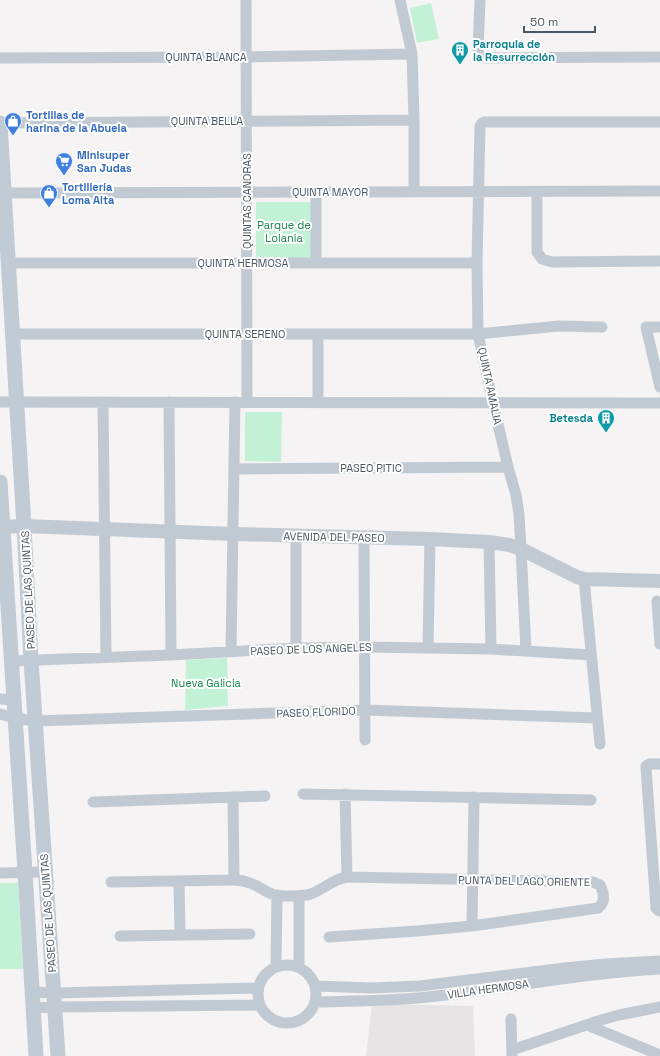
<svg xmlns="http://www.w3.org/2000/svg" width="660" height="1056" viewBox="0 0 660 1056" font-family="'Space Grotesk',sans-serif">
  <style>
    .education { fill: #e6e4e5 }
    .green { fill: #c3f1d5 }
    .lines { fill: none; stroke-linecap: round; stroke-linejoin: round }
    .minor { stroke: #c1cad2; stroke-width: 11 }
    .tertiary { stroke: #c1cad2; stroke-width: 14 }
    .secondary { stroke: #c1cbd6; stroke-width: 15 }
    .labels { text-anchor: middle; stroke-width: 4; stroke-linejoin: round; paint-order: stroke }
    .culture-label { font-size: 11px; font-weight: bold; fill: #0d838f; stroke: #fff; text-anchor: start }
    .street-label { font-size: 11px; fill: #4a5661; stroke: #fff }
    .shop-label { font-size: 11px; font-weight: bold; fill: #366cbe; stroke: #fff; text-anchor: start }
    .park-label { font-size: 11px; fill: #17864f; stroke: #fff }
  </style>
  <rect width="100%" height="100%" fill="#f5f3f3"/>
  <path class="education" d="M372,1004l101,2 2,50h-109z"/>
  <path class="green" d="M431,3l8,36 -22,4 -7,-35z
    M256,202h55v58h-55z
    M245,412h37l-1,50 -36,-1z
    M227,658l1,48 -43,4 1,-50z
    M0,883h18l5,86h-23z"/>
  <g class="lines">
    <path class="minor" d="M246,0l1,402
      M400,0l12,54 2,66v72
      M480,0l-2,50c1,5 2,7 7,8l175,-1
      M0,58l247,-1 165,-3
      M0,123l414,-3
      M316,192v71
      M537,192v60l5,7 10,3 108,-1
      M0,193l660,-2
      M8,263h469
      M660,327h-14l14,60
      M13,334h465l81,-8 43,1
      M318,334v68
      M0,402l660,1
      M103,402l3,255
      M169,402l2,253
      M234,469l274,-2
      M364,537l1,203
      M489,542l2,107
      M584,579l16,165
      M657,601l3,43
      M296,648v-112
      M428,648l2,-109
      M231,651l4,-249
      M526,651l-5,-102 -2,-35 -3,-19 -8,-28 -15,-64 -15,-69 -1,-71 3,-137 2,-3 3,-1h175
      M11,661l160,-6 125,-7 69,-1 126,2 100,6
      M0,699l14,1
      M0,714l15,4 20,3 330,-11 232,8
      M660,764h-11l-3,2v2l10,140 2,2 2,1
      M303,794l288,6
      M345,794l2,83
      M233,797l1,83
      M93,802l172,-6
      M0,873l45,-1
      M179,881l1,53
      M111,882l123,-2c5,0 11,1 16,3 7,2 14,8 22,11 9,3 25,2 35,1 14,-3 25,-16 40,-18l246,5 7,3c4,8 6,17 -2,23l-126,18 -55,5 -88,6
      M472,926l2,-129
      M120,936l130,-2
      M258 994a29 29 0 1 1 58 0a29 29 0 1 1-58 0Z
      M276,967l1,-72
      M299,967v-71
      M315,986l56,2 49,-2 145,-18 40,-4 55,-3
      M33,992l21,1 204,-5
      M316,1002c37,-1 75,-1 112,-5 77,-8 154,-24 232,-28
      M33,1008l22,-1 205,-2
      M511,1019l1,37
      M587,1025l73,30
      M512,1050l89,-30 18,-5 41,-8"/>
    <path class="tertiary" d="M0,527l24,-1 209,8 197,5 59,3 20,3 12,4 56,28 7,2 76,2"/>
    <path class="secondary" d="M0,123l24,403 7,134 27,396
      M0,482l25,390 11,184"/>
  </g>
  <defs>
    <g id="building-pin" transform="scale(0.9)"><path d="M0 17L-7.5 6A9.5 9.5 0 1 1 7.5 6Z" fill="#0f9aa8" stroke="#fff"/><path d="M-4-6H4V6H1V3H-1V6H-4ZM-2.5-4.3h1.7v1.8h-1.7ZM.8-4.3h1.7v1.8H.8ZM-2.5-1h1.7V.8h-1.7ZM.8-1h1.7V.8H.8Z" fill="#fff"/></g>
    <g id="shop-pin" transform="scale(0.9)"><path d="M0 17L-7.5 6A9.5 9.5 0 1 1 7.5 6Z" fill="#3f7fe0" stroke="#fff"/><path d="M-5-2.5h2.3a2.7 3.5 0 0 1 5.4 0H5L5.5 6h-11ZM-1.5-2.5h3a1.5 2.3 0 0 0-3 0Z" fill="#fff"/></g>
    <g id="supermarket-pin" transform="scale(0.9)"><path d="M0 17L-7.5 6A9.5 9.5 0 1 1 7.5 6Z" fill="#3f7fe0" stroke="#fff"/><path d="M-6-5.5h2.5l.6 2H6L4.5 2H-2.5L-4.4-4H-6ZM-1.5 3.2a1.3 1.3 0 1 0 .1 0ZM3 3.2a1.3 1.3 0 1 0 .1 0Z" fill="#fff"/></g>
  </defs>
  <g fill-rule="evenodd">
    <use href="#building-pin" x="460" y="50"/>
    <use href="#shop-pin" x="13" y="121"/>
    <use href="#supermarket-pin" x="64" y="161"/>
    <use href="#shop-pin" x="49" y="193"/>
    <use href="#building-pin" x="606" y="418"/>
  </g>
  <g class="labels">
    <g class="culture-label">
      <text x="473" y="48">Parroquia de<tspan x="473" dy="13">la Resurrección</tspan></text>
      <text x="593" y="422" text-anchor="end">Betesda</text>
    </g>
    <g class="street-label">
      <text x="206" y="61">QUINTA BLANCA</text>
      <text x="207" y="125">QUINTA BELLA</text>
      <text x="330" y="196">QUINTA MAYOR</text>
      <text transform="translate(247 201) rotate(-90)" y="4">QUINTAS CANORAS</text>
      <text x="243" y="267">QUINTA HERMOSA</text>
      <text x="245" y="338">QUINTA SERENO</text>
      <text transform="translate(490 386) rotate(78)" y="4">QUINTA AMALIA</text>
      <text x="371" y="472">PASEO PITIC</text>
      <text transform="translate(334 537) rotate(1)" y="4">AVENIDA DEL PASEO</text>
      <text transform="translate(28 590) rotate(-93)" y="4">PASEO DE LAS QUINTAS</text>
      <text transform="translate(311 649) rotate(-2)" y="4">PASEO DE LOS ANGELES</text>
      <text transform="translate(316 712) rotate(-2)" y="4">PASEO FLORIDO</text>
      <text transform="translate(524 881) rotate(1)" y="4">PUNTA DEL LAGO ORIENTE</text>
      <text transform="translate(48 913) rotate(-94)" y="4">PASEO DE LAS QUINTAS</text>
      <text transform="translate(488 989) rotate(-8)" y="4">VILLA HERMOSA</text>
    </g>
    <g class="shop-label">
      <text x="26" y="119">Tortillas de<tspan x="26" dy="13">harina de la Abuela</tspan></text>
      <text x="77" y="159">Minisuper<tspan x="77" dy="13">San Judas</tspan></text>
      <text x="62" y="191">Tortillería<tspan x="62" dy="13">Loma Alta</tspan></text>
    </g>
    <g class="park-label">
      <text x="284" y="229">Parque de<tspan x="284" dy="13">Lolania</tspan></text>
      <text x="206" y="687">Nueva Galicia</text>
    </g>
  </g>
  <path d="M524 26v6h71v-6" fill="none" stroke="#4a5661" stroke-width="2"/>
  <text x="530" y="26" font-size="12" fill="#4a5661" stroke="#ffffff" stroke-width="3" paint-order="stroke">50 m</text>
</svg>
